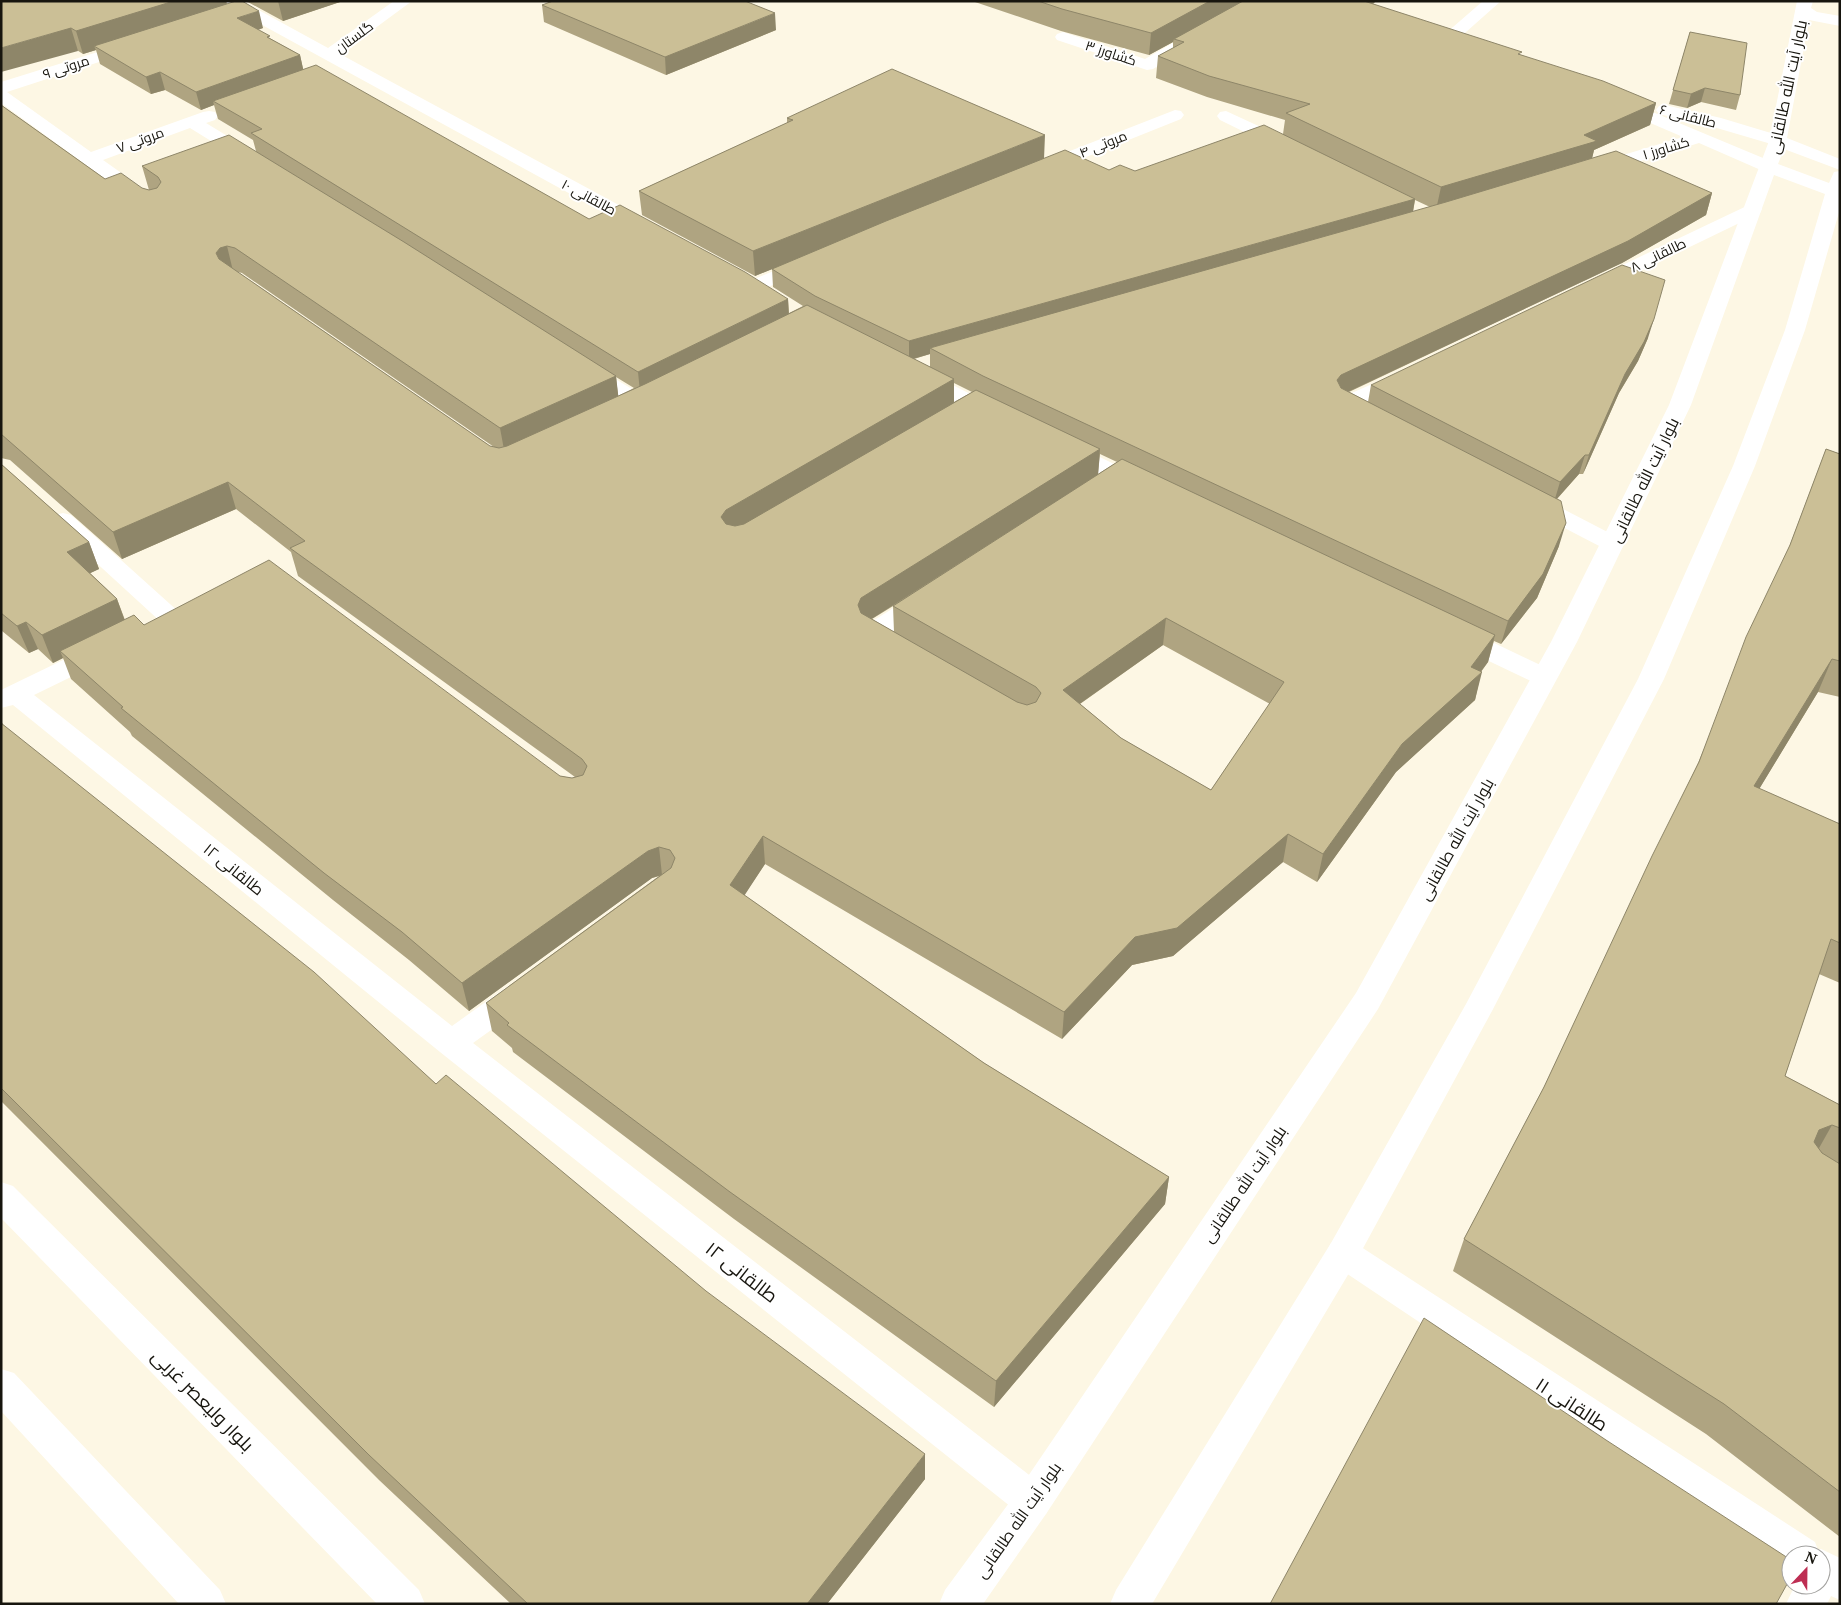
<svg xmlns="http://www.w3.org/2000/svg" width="1841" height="1605" viewBox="0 0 1841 1605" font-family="'Noto Serif',Cairo,serif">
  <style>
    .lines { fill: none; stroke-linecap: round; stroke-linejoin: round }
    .street { fill: #fff; fill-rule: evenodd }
    .secondary { fill: #fff; fill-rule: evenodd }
    .wall { fill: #afa481; fill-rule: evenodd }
    .shaded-wall { fill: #8e8669 }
    .building { fill: #cbbf96; stroke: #8e8669; fill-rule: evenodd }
    .labels { text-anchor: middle; stroke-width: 4; stroke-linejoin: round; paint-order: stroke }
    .far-street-label { font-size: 14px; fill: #17150e; stroke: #fff }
    .street-label { font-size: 16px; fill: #17150e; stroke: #fff }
    .near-street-label { font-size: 19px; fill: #17150e; stroke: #fff }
  </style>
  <rect width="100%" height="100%" fill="#fdf7e4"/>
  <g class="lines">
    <path class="street" d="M222,1h20l86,47 66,-47h18l-72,53 312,169 2,4 -2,4 -7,2 -7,-2 -414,-227z
      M1483,1h18l-44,39h-12l-2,-3 2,-3z
      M1063,32l82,27 40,-23h12l2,3 -2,3 -44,27 -6,1 -90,-30 -2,-3 2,-3z
      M133,41l6,2 2,3 -2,3 -132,43 84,60 112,-40 6,-1 6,1 3,4 -3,4 -9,3 51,31 3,4 -3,4 -6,1 -6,-1 -55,-34 -87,32 48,34 2,4 -2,4 -7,2 -7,-2 -136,-99v-21z
      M1619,98l156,65 3,4 -3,4 -6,1 -6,-1 -64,-28 -97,30 -6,1 -6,-1 -3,-4 3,-4 93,-28 -70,-30 -3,-4 3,-4z
      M1665,105l56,13 63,19 3,4 -3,4 -6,1 -68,-20 -51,-12 -3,-4 3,-4z
      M1175,110l6,1 3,4 -3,4 -135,54 -6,1 -6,-1 -3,-4 3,-4z
      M1226,111l67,31 3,4 -3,4 -6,1 -6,-1 -61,-30 -3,-4 3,-4z
      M1753,203l7,2 2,4 -2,4 -157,76 -7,2 -7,-2 -3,-4 3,-4z
      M808,257l7,2 3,4 -3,4 -54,23 -7,2 -7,-2 -3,-4 3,-4z
      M585,363l7,2 55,33 3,5 -3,5 -8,1 -8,-1 -53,-35 -4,-4 4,-4z
      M1404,370l7,2 4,4 -4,4 -57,29 -8,1 -8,-1 -3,-5 3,-5z
      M922,371l7,2 73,37 3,5 -3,5 -8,2 -8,-2 -71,-39 -4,-4 4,-4z
      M1065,442l8,2 74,36 3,5 -3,5 -8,2 -8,-2 -74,-36 -3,-5 3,-5z
      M1532,495l8,2 81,42 4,5 -4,5 -8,2 -8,-2 -81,-42 -4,-5 4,-5z
      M63,513l8,2 109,98 3,5 -3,5 -9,3 -9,-3 -107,-98 -4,-5 4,-5z
      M925,591l9,3 3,5 -3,5 -44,29 11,6 4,6 -4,6c-15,4 -33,-5 -41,-18l3,-6 53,-33z
      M1458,628l9,2 86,41 4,6 -4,6 -9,2 -9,-2 -86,-41 -4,-6 4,-6z
      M101,644l9,2 4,6 -4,6 -76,37 418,331 56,-40 11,-4 11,4 4,8 -4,8 -57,41 573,445 6,13 -6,13 -13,5 -13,-5 -580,-462 -427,-347 -12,3v-18l91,-44z
      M1343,1238l12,5 460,299 3,8 3,-1 19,9v42l-9,-4 -4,8h-41l9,-19h26v-30h-30v15l-4,-2 -456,-305 -5,-10 5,-10z"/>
    <path class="secondary" d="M1797,1h16l-2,7 6,4 23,4v10l-31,-6 -22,118 53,21v11l-56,-21 -6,15 51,19 5,-11 6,-1v38l-35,121 -50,136 -91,213 -172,332 -137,252 -203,341h-42l6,-14 215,-347 135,-239 172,-325 95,-213 52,-136 40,-136 -51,-19 -83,230 -114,237 -199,367 -332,505 -63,90h-44l6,-14 75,-102 336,-495 195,-351 118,-237 100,-264z
      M1,1182l12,4 406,404 6,14h-48l-376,-386z
      M1,1369l13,4 206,217 6,14h-47l-178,-193z"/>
  </g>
  <path class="wall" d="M1,1h225l1,3 36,24 -5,2 13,9 29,16 3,14 286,150 199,80 1,14 14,-7 -30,-19 -1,-18 -17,7 -113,-61 -3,-24 148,-68v-5l257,41 65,11 26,1 148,-37 2,-14 -78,-23 -51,-19 2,-22 15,-8v-6l-24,13 -88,-24 -89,-30h404l-3,3 148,51 135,48 -6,22 -56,25 -2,8 120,35 -6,22 -84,48 -273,129 19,10 3,-17 277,-47 -10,23 -19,32 -36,81h-4l-22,25 2,47 -22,52 -36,46 -7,-3 -6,21 -7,10 -6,28 -79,72 -79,110 -34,-20 -110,94 -41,9 -70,74 -297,-175 -21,31 240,168 185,114 -4,27 -171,203 -260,-188 -221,-167 -1,-4 -20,-17 -6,-28 173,-127 -7,2 -183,133 -60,-51 -76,-60 -201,-164 -2,-4 -59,-53 -8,-21 -10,5 -15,-14 -9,4 -27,-22 -1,1v-168l88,78 10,27 -9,4 27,26 8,21 19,5 416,151 12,2 3,-1 -277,-201 -7,-24 -55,-43 -114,50 -112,-99 -9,-2v-353l104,74 44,11 -7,-24 114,-15 -3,-11 -35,-21 -4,-14 -13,5 -36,-20 -14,4 -51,-30 -4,-14 -13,4zM1415,200l15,7 -17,5zM238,272l4,1 252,174 -4,-1zM930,354v13l-16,-8zM616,377l18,11 -16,8zM954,383l18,9 -18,10zM1100,454l17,8 -19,12zM898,603l-5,3 1,26 -22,-13zM1163,645l107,59 -59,86 -90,-52 -41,-34z
    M246,1h97l-60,20z
    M542,5l234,25 -110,45 -122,-53z
    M1690,32l50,63 -4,15 -35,-8 -14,6 -18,-4z
    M1826,449l14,5v243l-22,-5 -59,97 81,35v159l-21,-9 -34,102 55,29v432l-134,-103 -253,-163 11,-32 80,-152 154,-324 90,-213z
    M1,720l2,5 433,359 489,395 -98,125h-316l-132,-124 -378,-379z"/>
  <path class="shaded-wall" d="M174,1h52l2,7 -134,38 2,4 -13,4 -7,-23z
    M278,1h65l-60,20z
    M1210,1h37l-73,38 -1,3 -24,13 2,-22z
    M1369,1h7l-8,7z
    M259,11l4,17 -22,7 -4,-17z
    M775,13l1,17 -110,45 -1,-18z
    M71,28l7,23 -77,21v-24z
    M300,55l4,18 -91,28 1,4 -13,5 -5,-18z
    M160,72l5,18 -14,4 -5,-17z
    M1705,88l-4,14 -14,6 4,-14z
    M1656,103l-6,22 -56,25 -3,13 -155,47 5,-23 143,-52z
    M1045,135l-1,24 -289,117 -2,-25z
    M1712,193l-6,22 -84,48 -285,134v-17l4,-5z
    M1415,199l-3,18 -482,131v6l-21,6v-19z
    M227,246l6,25 -11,7 -6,-25 4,-5z
    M788,299l1,20 -149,73 -2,-20z
    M1654,319l-6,19 -10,23 -19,32 -36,81 6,-19 36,-81z
    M616,376l3,26 -114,53 -5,-27z
    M954,379v26l-226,132 -7,-20 5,-7z
    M1100,449l-2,26 -236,150 -4,-20 3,-7z
    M1585,455l-6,19 -25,28 6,-20z
    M228,482l8,27 -114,50 -9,-27z
    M1566,523l-7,23 -22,52 -36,46 7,-23z
    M89,542l10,27 -21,10 -11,-27z
    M117,599l10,28 -67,24 3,7 -10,5 -11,-28z
    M1166,618l-3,27 -102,72 2,-27z
    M26,622l12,27 -9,4 -12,-27z
    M1495,635l-7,27 -12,16 6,-6 -7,28 -79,72 -79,110 6,-28 79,-110 69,-77z
    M1832,659l-14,33 -77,127 13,-33z
    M1288,834l-5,28 -110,94 -41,9 -70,74 2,-27 71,-75z
    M763,836l2,28 -32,49 -3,-28z
    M659,847l3,28 -10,3 -183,133 -7,-28 186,-132z
    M1832,1125l-18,32 -13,5 18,-32z
    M1169,1177l-4,27 -171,203 2,-26z
    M925,1454v25l-98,125h-20z"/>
  <path class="building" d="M1,1h173l-98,30 -5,-3 -70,20z
    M236,1h6l17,10 -22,7 33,18 -3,1 33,18 -104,37 -36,-20 -14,5 -52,-31z
    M553,1h192l30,12 -110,44 -123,-52z
    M1038,1h172l-59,32 -89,-24z
    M1243,1h121l158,51 -4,2 85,27 53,22 -72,32 13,6 -156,46 -155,-74 24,-9 -101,-28 -51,-20 26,-14 -10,-3z
    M1690,32l57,11 -7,52 -35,-7 -14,6 -18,-4z
    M316,65l273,154 31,-14 125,67 43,27 -150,73 -387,-239 11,-4 -49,-28z
    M892,69l153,66 -292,116 -114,-60 154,-71 -6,-2z
    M1,105l104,74 16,-6 21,15 7,2 8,-2 4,-6 -3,-5 -16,-11 87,-31 175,107 212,134 -116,52 -265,-180 -8,-2 -7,2 -4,5 3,6 271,187 9,2 8,-2 138,-62 162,-79 147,74 -228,131 -5,7 5,7 9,2 9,-2 232,-134 124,59 -239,149 -3,7 3,8 156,89 10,3 9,-3 5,-9 -5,-6 -143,-81 229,-147 373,176 -24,32 11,5 -80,72 -79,110 -35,-20 -111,94 -42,9 -71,75 -301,-176 -33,49 254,178 185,114 -173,204 -266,-189 -223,-167 2,-2 -23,-20 185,-135 4,-10 -5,-8 -11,-3 -11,4 -186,132 -60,-51 -78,-59 -203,-165 2,-1 -63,-56 74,-36 10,10 125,-65 291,216 12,2 11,-3 4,-9 -5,-7 -292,-211 15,-7 -77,-59 -115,50 -112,-98zM1166,618l118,64 -73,108 -90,-52 -58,-48z
    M1264,125l151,74 -506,142 -94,-45 -43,-27 114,-48 179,-71 44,20 11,-5 15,6z
    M1616,151l96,42 -84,48 -287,134 -4,5 4,8 220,113 5,22 -23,51 -35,47 -525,-245 -53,-28 516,-146z
    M1622,265l43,15 -11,39 -10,23 -19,32 -36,81h-4l-25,27 -189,-97z
    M1826,449l14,5v207l-8,-2 -78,127 86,38v119l-9,-4 -46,137 55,29v23l-8,-3 -13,5 -5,12 8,11 18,11v328l-116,-88 -260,-165 80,-152 108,-231 47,-94 47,-125 44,-92z
    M1,464l88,78 -22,10 50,47 -75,36 -16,-13 -9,4 -16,-13z
    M1,723l313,249 122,112 10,-9 260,216 219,163 -118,150h-279l-159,-149 -368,-367z
    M1424,1318l182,122 185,120v17l-15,27h-506z"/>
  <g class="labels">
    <g class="far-street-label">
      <text transform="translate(354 37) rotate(-36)" y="5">گلستان</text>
      <text transform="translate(1111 53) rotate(18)" y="5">کشاورز ۳</text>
      <text transform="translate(66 67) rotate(-18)" y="5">مروتی ۹</text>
      <text transform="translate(1688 116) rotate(14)" y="5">طالقانی ۶</text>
      <text transform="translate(140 140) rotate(-20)" y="5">مروتی ۷</text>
      <text transform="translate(1103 144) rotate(-22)" y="5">مروتی ۴</text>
      <text transform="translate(1666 148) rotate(-17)" y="5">کشاورز ۱</text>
      <text transform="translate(589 197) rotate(28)" y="5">طالقانی ۱۰</text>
      <text transform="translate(1658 255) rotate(-26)" y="5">طالقانی ۸</text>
    </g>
    <g class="street-label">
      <text transform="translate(1787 87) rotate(-78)" y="6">بلوار آیت الله طالقانی</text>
      <text transform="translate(1644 480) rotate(-64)" y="6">بلوار آیت الله طالقانی</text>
      <text transform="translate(1456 839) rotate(-61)" y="6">بلوار آیت الله طالقانی</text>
      <text transform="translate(234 869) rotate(39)" y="6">طالقانی ۱۲</text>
      <text transform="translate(1244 1184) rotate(-56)" y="6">بلوار آیت الله طالقانی</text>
      <text transform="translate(1018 1520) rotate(-55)" y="6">بلوار آیت الله طالقانی</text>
    </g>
    <g class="near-street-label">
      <text transform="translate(742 1272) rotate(38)" y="7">طالقانی ۱۲</text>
      <text transform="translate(203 1400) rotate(45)" y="7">بلوار ولیعصر غربی</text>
      <text transform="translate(1572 1404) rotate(33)" y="7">طالقانی ۱۱</text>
    </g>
  </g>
  <rect width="1841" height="1605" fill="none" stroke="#17150e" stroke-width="5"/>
  <g transform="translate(1806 1570) rotate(22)"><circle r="24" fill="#ffffff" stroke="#a2a19f"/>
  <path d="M0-4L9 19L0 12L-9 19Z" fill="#be2e53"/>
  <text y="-8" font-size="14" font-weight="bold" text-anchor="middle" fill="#17150e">N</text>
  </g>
</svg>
